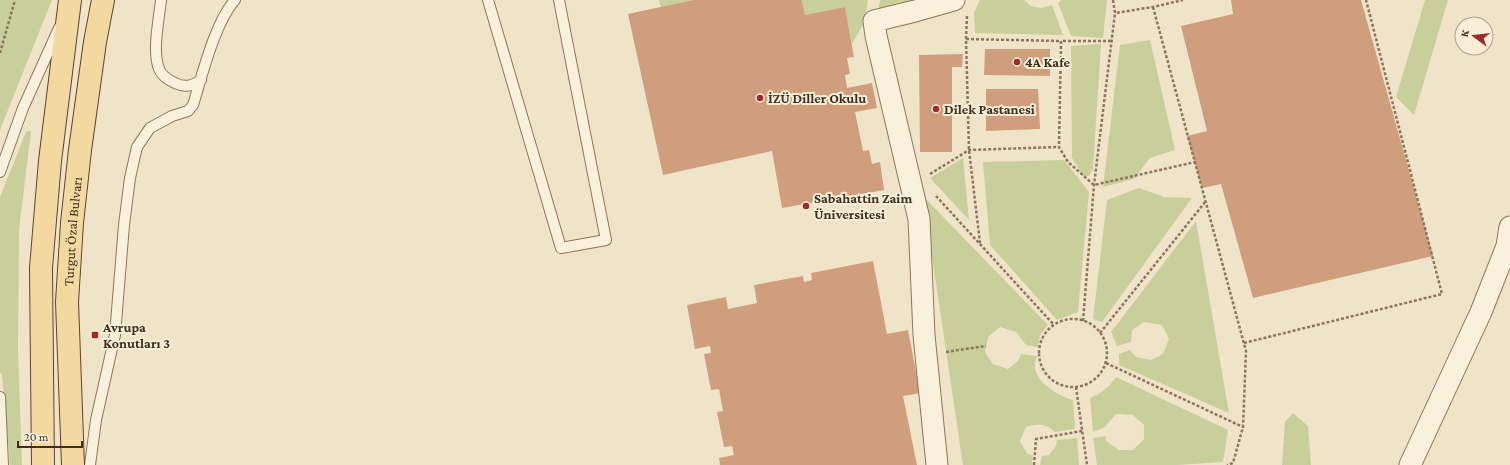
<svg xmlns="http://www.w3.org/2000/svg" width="1510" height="465" viewBox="0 0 1510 465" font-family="'Crimson Pro',serif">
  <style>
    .green { fill: #c9cf9b }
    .building { fill: #cf9f7d }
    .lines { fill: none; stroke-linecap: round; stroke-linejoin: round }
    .lane-casing { stroke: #8d765c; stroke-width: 12 }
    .street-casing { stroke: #8d765c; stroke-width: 23 }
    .primary-casing { stroke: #5b4430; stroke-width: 24 }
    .path { stroke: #8d765c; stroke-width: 2.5; stroke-dasharray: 3 2; stroke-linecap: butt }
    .lane { stroke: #faf1dc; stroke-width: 10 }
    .street { stroke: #faf1dc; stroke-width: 21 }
    .primary { stroke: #f3d9a0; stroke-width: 22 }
    .poi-dot { fill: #9e2a2b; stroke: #f7eed8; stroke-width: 1.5 }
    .labels { text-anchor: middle; stroke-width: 4; stroke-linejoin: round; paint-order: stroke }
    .poi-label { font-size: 14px; font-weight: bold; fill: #3d2e20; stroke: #f7eed8; text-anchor: start }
    .street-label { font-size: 14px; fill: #3d2e20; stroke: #f7eed8 }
  </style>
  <rect width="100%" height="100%" fill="#f0e4c8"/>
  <path class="green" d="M0,0h52l-52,130z
    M659,0h34l-32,7z
    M802,0h66l-4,23 -12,21 -7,-37 -40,8z
    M880,0h53l-55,13z
    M980,0h44l7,6 10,2 11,-3 11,30 -88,-2 -1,-20z
    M1062,0h45l-4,38 -32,-2 -13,-33z
    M1425,0h23l-34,115 -18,-18z
    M1150,40l25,110 -25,8 -16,21 -31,8 17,-142z
    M1101,44l-8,125 -4,7h-6l-11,-18 -1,-112z
    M31,131l-12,99 -1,119 4,116h-12l-8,-90 -2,-3v-175l26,-65z
    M963,158l6,62 -39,-42z
    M1064,160l25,32 -11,120 -21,8 -67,-75 -7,-83z
    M1139,188l25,9 28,1 -90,124 -9,-3 14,-119z
    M923,196l125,129 -8,10 -2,12 -12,-2 -10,-13 -16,-5 -12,10 -3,15 8,12 15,5 10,-8 3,-7 16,2c-1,3 -3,9 -2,12 2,15 25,29 38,32l2,29 -20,3c-10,-9 -18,-8 -29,-5l-6,14 7,13 6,1 -1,10h-69z
    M1196,221l33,192 -110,-48v-11l11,-4 6,7 15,3 12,-6 6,-15 -7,-14 -18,-3 -12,8 -1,12 -14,4 -6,-14z
    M1116,377l112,53 -5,32 -46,3h-80l-4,-27 13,-2v5l13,9h14l11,-11v-14l-11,-10 -17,-1 -11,13 -12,5 -3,-34c11,-4 19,-11 26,-21z
    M1293,413l15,13 3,39h-29l3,-43z
    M1077,438l2,27h-39l2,-9 7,-1 7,-9 1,-6z"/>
  <path class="building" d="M693,0h109l3,15 40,-8 9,50 -7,1 3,16 -5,1 2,13 25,-5 5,25 -22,4 8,39 6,-1 3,14 8,-2 4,28 -102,18 -10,-57 -109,24 -35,-161z
    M1231,0h130l72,256 -180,42 -32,-114 -19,4 -15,-52 20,-5 -26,-105 52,-12z
    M985,49h65v27l-66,-1z
    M963,54l-1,13h-10v85h-32l-1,-97z
    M986,89h52l2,40 -54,2z
    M873,261l14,73 21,-4 12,63 -17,3 14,69h-197l-1,-7 15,-3 -2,-9 -8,1 -7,-35 6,-1 -4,-22 -8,1 -7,-36 7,-1 -1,-7 -15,3 -8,-44 39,-8 2,12 29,-6 -3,-18 49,-9 1,6 8,-2 -1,-7z"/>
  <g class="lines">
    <g class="lane-casing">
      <path id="lane" d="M161,0c-2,20 -9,50 -2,69 3,7 9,11 16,14 10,5 17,3 26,-3
        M488,0l73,248 45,-8 -47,-240
        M0,172l23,-64 36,-80
        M0,397l3,68
        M90,465l6,-45 19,-85 9,-110 6,-47 7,-31 13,-19 22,-12 16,-5 5,-6c9,-29 22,-83 42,-105"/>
    </g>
    <g class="street-casing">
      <path id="street" d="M937,465l-13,-130 -5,-116 -43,-183 -2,-15 41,-10 39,-11
        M1410,465l71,-153 26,-66 3,-19"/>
    </g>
    <g class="primary-casing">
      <g id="primary">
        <path d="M43,465l-2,-197 9,-107 20,-161"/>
        <path id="s1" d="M73,465l-6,-163 5,-79 8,-73 15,-108 8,-42"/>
      </g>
    </g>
    <path class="path" d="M1113,0l2,13 38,-6 30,-7
      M1153,7l93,344 -3,76 -10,36 -6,2
      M967,16l-1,23 3,111 11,93
      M966,39l95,2
      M1111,41h-50l-2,106 9,15 26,23 101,-23
      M0,53l15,-53
      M930,174l39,-24 90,-3
      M936,196l118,129
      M1039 353a34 34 0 1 1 68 0a34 34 0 1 1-68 0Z
      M1083,321l11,-136 21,-172
      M1100,333l106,-132
      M1244,343l198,-49 -76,-294
      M946,352l40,-6
      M1106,363l137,64
      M1076,387l11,78
      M1034,465l2,-26 46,-8"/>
    <use href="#lane" class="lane"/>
    <use href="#street" class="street"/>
    <use href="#primary" class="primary"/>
  </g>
  <g class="poi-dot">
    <circle cx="1017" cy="62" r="4"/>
    <circle cx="760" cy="98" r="4"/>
    <circle cx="936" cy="109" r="4"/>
    <circle cx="806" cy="206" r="4"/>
    <rect x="91" y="331" width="8" height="8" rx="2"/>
  </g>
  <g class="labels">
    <g class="poi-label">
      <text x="1025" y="67">4A Kafe</text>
      <text x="768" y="103">İZÜ Diller Okulu</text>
      <text x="944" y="114">Dilek Pastanesi</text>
      <text x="814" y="203">Sabahattin Zaim<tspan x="814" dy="16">Üniversitesi</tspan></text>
      <text x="103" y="332">Avrupa<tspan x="103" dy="16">Konutları 3</tspan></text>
    </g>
    <g class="street-label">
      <text dy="5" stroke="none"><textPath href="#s1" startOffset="234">Turgut Özal Bulvarı</textPath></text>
    </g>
  </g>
  <g transform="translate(1474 36) rotate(285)"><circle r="19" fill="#f7eed8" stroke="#ada18e"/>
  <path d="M0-3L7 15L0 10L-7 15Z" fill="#9e2a2b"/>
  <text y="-6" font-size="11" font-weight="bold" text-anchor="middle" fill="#3d2e20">K</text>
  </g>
  <path d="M18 441v6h64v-6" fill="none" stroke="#3d2e20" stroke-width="2"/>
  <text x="24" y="441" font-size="12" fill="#3d2e20" stroke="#f7eed8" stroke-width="3" paint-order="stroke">20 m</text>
</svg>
